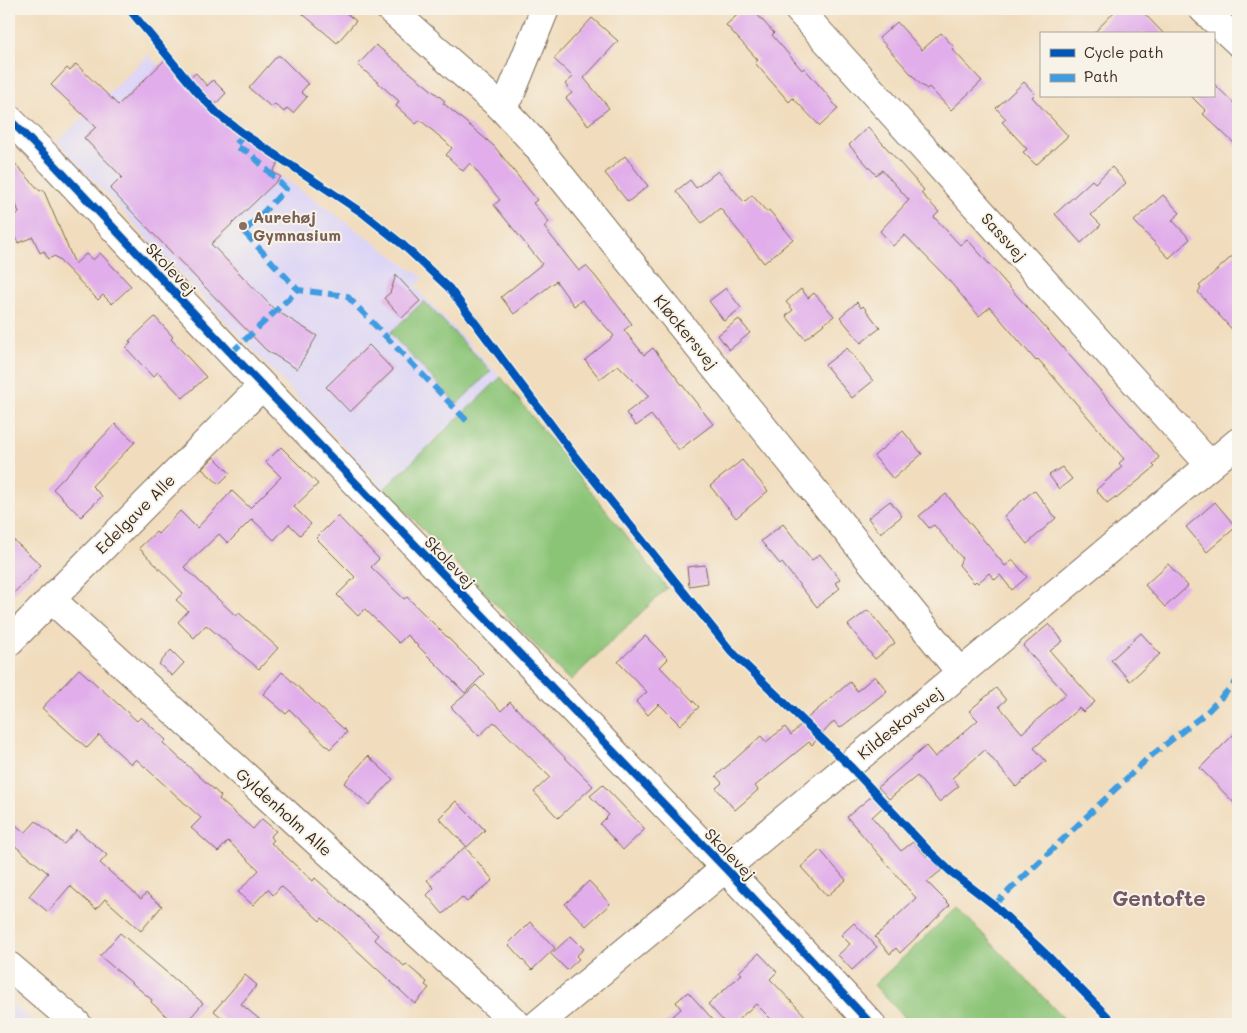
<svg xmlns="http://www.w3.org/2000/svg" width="1247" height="1033" viewBox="0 0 1247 1033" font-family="Mali,sans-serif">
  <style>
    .built { fill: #ddd5f6 }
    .green { fill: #8bc477; stroke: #63774a }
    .building { fill: #e1aeeb }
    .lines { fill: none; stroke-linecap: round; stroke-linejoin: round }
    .minor-casing { stroke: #7b6956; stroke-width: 30 }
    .minor { stroke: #fff; stroke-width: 28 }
    .quiet { stroke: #3f9ce0; stroke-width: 6; stroke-dasharray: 12 6; stroke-linecap: butt }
    .cycleway-casing { stroke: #f7f3e8; stroke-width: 11 }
    .cycleway { stroke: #0057b8; stroke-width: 8 }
    .education-dot { fill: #8d6e63; stroke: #f7f3e8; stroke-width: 2 }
    .labels { text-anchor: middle; stroke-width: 4; stroke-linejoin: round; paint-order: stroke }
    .education-label { font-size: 16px; font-weight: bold; fill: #785e54; stroke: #f7f3e8; text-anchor: start }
    .street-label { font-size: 16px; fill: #3b2a1e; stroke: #f7f3e8 }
    .district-label { font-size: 21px; font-weight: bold; fill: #755866; stroke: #f7f3e8 }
  </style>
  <rect width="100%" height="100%" fill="#f7f3e8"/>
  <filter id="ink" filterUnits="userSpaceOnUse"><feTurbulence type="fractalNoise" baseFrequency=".02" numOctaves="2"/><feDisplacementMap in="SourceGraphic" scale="10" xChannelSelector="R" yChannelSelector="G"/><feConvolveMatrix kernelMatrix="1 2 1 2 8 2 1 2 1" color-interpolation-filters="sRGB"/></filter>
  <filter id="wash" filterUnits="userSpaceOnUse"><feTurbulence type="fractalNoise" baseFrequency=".0096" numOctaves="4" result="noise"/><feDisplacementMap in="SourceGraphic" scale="20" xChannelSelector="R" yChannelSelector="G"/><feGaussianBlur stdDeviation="1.12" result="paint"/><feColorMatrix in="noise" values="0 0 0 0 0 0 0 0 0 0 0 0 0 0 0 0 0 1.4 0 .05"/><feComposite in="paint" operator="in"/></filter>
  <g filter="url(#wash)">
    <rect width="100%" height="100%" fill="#f1ddbe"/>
    <path class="built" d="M148,55l79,79 50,39 147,105 -9,9 86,90 -117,112 -327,-347z
      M9,1001l28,23h-28z"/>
    <path class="green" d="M424,301l67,70 -34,33 -67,-71z
      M501,377l166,211 -97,93 -186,-192z
      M957,907l112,117h-158l-37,-39z"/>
    <g id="blocks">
      <path class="building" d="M297,9h44l15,12 -19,22z
        M744,9h8l22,24 -2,2 30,35 2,-2 22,25 12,16 -18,17 -27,-28 -4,4 -34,-39 3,-3 -32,-35z
        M1117,9h23l24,25h-71z
        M592,18l26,23 -34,37 25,30 -21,17 -22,-27 6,-5 -7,-9 8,-7 -19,-18z
        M897,22l25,28 19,-17 13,14 -2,2 30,32 -31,29 -22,-23 -2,2 -7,-5 -41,-46z
        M376,45l69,56 -2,2 51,43 43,54 -4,3 16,19 -5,5 35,44 7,-5 9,10 37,48 -8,6 20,25 9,-7 60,76 -34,26 -28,-35 -15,11 -10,-13 23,-17 -31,-31 -18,14 -15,-19 29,-24 -32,-36 -8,6 -18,-25 -42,33 -13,-17 41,-33 -48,-59 6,-5 -30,-37 -7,8 -17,-16 6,-7 -7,-7 -25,-21 -4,4 -20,-18 3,-5 -41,-36z
        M277,56h3l28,28 -7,8 6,5 -14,16 -6,-5 -3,4 -9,-8 -4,3 -22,-19z
        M166,59l19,23 11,-9 11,13 6,-6 13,13 -16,17 32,26 37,24 -6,12 8,5 -70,67 63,65 43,27 -20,33 -31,-19 -156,-161 12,-12 -38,-39 12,-11 -45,-42 16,-17 3,3 6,-7 42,41z
        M1024,82l11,12 -3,3 36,39 -32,29 -13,-13 4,-3 -25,-27 4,-3 -10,-11z
        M1213,83l25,24v40l-35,-33 3,-3 -15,-15h22z
        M868,127l56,63 -3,3 18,19 -5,5 26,28 7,-6 192,218 -6,8 2,2 -39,32 -1,-2 -8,6 -11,-13 26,-23 -3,-4 5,-4 -86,-100 -2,2 -46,-54 -11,9 -34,-40 -40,-41 -12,11 -13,-15 29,-31 -27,-30 -6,5 -27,-30z
        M625,156l23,30 -20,16 -23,-29z
        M9,157l31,34 3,-2 32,75 11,-10 7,6 7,-7 31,33 -19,18 -9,-9 -5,5 -43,-44 -7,3 -4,-8 -4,2 -7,-16 -15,6 -9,-21v-4l10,-5 -10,-30z
        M1112,167l14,16 -35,32 10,10 -20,18 -26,-29 37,-34 3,3z
        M718,171l26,31 8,-7 15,17 2,-2 24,29 -29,24 -44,-55 -18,15 -26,-32 14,-11 6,8z
        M1163,195l17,18 -8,7 18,19 -21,19 -35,-37z
        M1238,251v85l-40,-44 3,-4 -2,-2z
        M396,275l24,26 -18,17 -18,-20 6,-5z
        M726,288l15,20 -17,13 -15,-20z
        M801,289l7,9 6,-5 20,23 -29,23 -19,-23 7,-6 -7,-8z
        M857,302l4,6 2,-2 17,22 -19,15 -21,-26z
        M155,317l18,20 -2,2 35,38 -23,21 -25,-26 -5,5 -27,-29 5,-5 -2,-2z
        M739,319l11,14 -21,17 -11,-15z
        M369,345l24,25 -43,42 -24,-25z
        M847,348l26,33 -21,17 -27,-33z
        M115,424l20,18 -43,44 10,10 -21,21 -28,-28z
        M903,431l19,23 -29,25 -19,-23z
        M281,447l37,37 -24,23 17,17 -11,11 -11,-11 -15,16 -22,-21 -24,24 -9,-9 -35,33 52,49 3,-3 39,35 -19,21 -53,-44 -12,13 -16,-16 10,-11 -12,-11 7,-7 -44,-45 17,-16 2,2 22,-23 17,17 35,-37 18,17 31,-31 -15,-15z
        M214,457l16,16 -11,11 -17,-15z
        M742,460l26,31 -32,27 -26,-32z
        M1062,467l10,12 -13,10 -10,-14z
        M1034,490l22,28 -29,26 -23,-28z
        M946,494l59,72 8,-6 14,17 -15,13 -12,-15 -5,5 -6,-7 -11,10 -2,-2 -2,2 -15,-18 3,-7 -28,-33 -5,3 -10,-12z
        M890,501l12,15 -22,17 -12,-15z
        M1215,502l21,25 -29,25 -21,-25z
        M338,516l41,43 -8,8 33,32 3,-2 77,77 -19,19 -58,-58 -8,8 -34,-34 -7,7 -21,-21 18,-18 -39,-39z
        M783,524l29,36 8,-6 20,25 -5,4 5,5 -23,19 -35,-44 -2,1 -19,-23z
        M9,536l32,29 -32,33z
        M1168,564l20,22 -23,21 -20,-22z
        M705,565l3,18 -19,3 -2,-19z
        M868,610l27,33 -20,16 -27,-34z
        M1049,624l14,17 -13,10 45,51 -12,10 -4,-4 -45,40 12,13 -30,26 -31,-37 -33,28 7,8 -20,16 -22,-26 -28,23 -11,-12 48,-41 9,11 43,-37 -9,-9 27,-23 10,12 -7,6 23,27 44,-39 -43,-48z
        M1141,633l19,21 -30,27 -19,-21z
        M645,636l23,23 -8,8 39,40 -19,18 -21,-21 -11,11 -12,-13 11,-10 -29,-30z
        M171,650l13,13 -12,13 -13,-12z
        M79,669l58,52 4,-4 25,23 -3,3 58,53 -2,3 34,30 9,-10 14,12 -6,6 4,3 -3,3 42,38 2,-3 63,57 -4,4 30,27 2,-2 21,18 -2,3 4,3 -14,16 -93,-86 -2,3 -39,-35 -8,9 -5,-6 -15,16 -15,-13 21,-22 -31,-29 -10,11 -27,-24 10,-10 -65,-59 -5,5 -32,-29 -12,13 -45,-40z
        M282,672l65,60 -17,17 -40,-39 -4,4 -23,-20z
        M875,676l12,15 -47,37 -6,-7 -22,24 -3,-3 -54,44 3,4 -23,20 -19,-22 6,-5 -6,-7 45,-40 5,6 19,-15 6,8 14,-15 45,-38 7,9z
        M476,685l25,26 9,-9 83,84 -35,32 -24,-26 16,-15 -56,-55 -15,14 -28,-29z
        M1238,730v77l-38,-39z
        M368,756l25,23 -24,26 -25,-22z
        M603,785l42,44 -22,21 -23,-26 9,-9 -19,-19z
        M873,795l10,12 -11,10 29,34 12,-9 14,15 1,-1 15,13 -16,13 23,23 -50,48 -4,-5 -6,6 -15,-17 41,-39 -69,-81z
        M456,801l29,29 -18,17 -28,-29z
        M9,819l16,14 11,-12 28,23 13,-14 30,25 -7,8 41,36 5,-6 16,13 -21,25 -36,-32 -9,10 -26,-23 -22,26 -19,-16 19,-23 -39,-32z
        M465,847l28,33 -26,22 -5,-5 -19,17 -16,-19 7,-7 -7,-8z
        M820,850l26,30 -19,16 -26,-29z
        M589,881l21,23 -24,22 -21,-22z
        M530,922l25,26 -23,22 -24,-26z
        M854,923l23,24 -25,23 -14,-15 12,-11 -9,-9z
        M120,933l83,70 -18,21h-8l-12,-9 -14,-13 1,-2 -52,-44z
        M571,936l13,13 -8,7 3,3 -12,11 -16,-16z
        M759,953l18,19 -7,7 43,45h-37l-20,-20 -23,20h-7l-18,-20 34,-30 -3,-2z
        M245,975l12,10 -16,19 24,20h-36l-15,-13z
        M688,992l29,32h-53l17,-15 -5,-7z"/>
    </g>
  </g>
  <g filter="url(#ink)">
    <use href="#blocks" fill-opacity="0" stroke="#7b6956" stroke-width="1"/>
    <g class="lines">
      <g class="minor-casing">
        <path id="minor" d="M390,9l111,98 30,32 430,534
          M798,9l412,456
          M1203,9l35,33
          M501,107l10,-14 34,-84
          M9,119l43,43 179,191 495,516 145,155
          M51,599l466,425
          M9,642l253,-256
          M9,966l68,58
          M538,1024l700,-582"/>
      </g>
      <use href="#minor" class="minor"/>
      <path class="quiet" d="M244,134l-9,12 15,7 36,36 -42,43 54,58 49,6 122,127
        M231,353l67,-63
        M994,905l153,-146 60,-47 31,-32
        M1189,1024l4,-3"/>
      <g class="cycleway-casing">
        <path id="cycleway" d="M129,9l68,83 22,23 25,19 120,80 39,31 46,43 125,167 157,196 118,114 79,85 22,21 44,34 56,53 65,66
          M9,119l43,43 179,191 495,516 145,155"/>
      </g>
      <use href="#cycleway" class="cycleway"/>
    </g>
  </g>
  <circle class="education-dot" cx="243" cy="226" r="5"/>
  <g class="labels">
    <g class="education-label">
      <text x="253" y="223">Aurehøj<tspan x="253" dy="18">Gymnasium</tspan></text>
    </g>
    <g class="street-label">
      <text transform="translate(1004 237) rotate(48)" y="6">Sassvej</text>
      <text transform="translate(171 269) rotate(47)" y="6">Skolevej</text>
      <text transform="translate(686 332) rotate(51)" y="6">Kløckersvej</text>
      <text transform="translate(135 514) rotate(-45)" y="6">Edelgave Alle</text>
      <text transform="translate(450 562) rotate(46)" y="6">Skolevej</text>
      <text transform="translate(900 723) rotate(-39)" y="6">Kildeskovsvej</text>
      <text transform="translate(284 812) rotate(42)" y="6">Gyldenholm Alle</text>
      <text transform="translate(730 854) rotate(46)" y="6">Skolevej</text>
    </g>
    <g class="district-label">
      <text x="1159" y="906">Gentofte</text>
    </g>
  </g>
  <rect width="1247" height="1033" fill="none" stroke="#f7f3e8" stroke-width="30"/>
  <rect x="1040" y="32" width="175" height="65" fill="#f7f3e8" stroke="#aca397"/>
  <rect x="1050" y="49" width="25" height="8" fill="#0057b8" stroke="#aca397"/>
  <text x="1084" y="58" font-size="15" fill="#3b2a1e">Cycle path</text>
  <rect x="1050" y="74" width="25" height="8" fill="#3f9ce0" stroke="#aca397"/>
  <text x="1084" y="82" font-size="15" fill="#3b2a1e">Path</text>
</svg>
